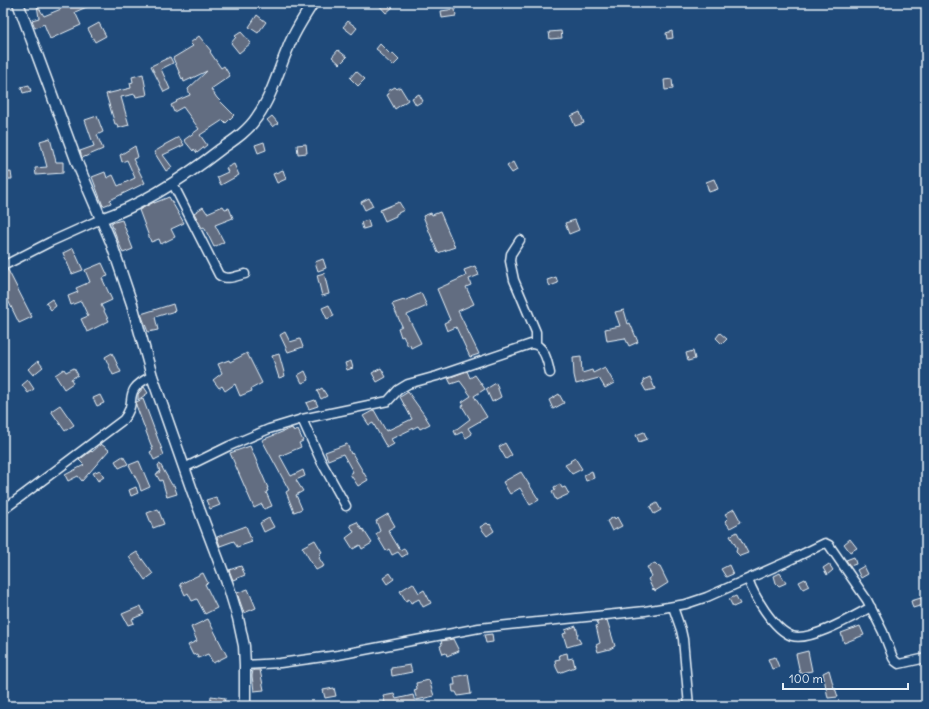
<svg xmlns="http://www.w3.org/2000/svg" width="929" height="709" viewBox="0 0 929 709" font-family="Delius,sans-serif">
  <style>
    .building { fill: #626d81; stroke: #e8f1f8 }
    .lines { fill: none; stroke-linecap: round; stroke-linejoin: round }
    .minor-casing { stroke: #e8f1f8; stroke-width: 11 }
    .tertiary-casing { stroke: #e8f1f8; stroke-width: 13 }
    .minor { stroke: #1f4a7a; stroke-width: 8 }
    .tertiary { stroke: #1f4a7a; stroke-width: 10 }
  </style>
  <rect width="100%" height="100%" fill="#1f4a7a"/>
  <filter id="ink" filterUnits="userSpaceOnUse"><feTurbulence type="fractalNoise" baseFrequency=".025" numOctaves="2"/><feDisplacementMap in="SourceGraphic" scale="8" xChannelSelector="R" yChannelSelector="G"/><feConvolveMatrix kernelMatrix="1 2 1 2 8 2 1 2 1" color-interpolation-filters="sRGB"/></filter>
  <g filter="url(#ink)">
    <path class="building" d="M70,3h26l-21,9 6,13 -31,14 -6,-15 -9,4 -3,-8 7,-2 -2,-13 7,11 17,-7 -1,-2z
      M377,3h13l3,4 -7,6z
      M455,9l1,7 -14,2 -1,-7z
      M257,15l9,7 -8,11 -9,-6z
      M348,21l9,7 -5,6 -9,-7z
      M99,23l7,13 -11,6 -7,-13z
      M561,31l1,7 -12,1 -1,-7z
      M672,31l1,7 -6,1 -1,-6z
      M241,32l10,11 -12,10 -8,-10 5,-6 -1,-1z
      M199,36l12,15 -1,1 11,16 3,-2 6,10 -19,13 6,9 17,17 -8,8 -3,-3 -23,15 7,10 -10,8 -3,-4 -1,2 -9,-11 15,-11 -16,-22 -9,5 -3,-7 6,-3 -1,-1 14,-6 -2,-6 19,-18 -23,11 -1,-4 -1,1 -9,-21 20,-12 -3,-3z
      M380,44l11,11 2,-1 6,6 -6,6 -14,-13 1,-1 -4,-3z
      M338,50l9,7 -7,7 -8,-7z
      M170,57l3,6 -12,6 9,20 -6,3 -13,-26z
      M356,71l9,8 -7,7 -8,-8z
      M143,74l4,21 -11,2 -1,-3 -14,3 8,28 -11,3 -1,-4h-2l-9,-30 25,-6 -1,-5 3,-1 -1,-5z
      M672,79l1,10 -8,1 -1,-10z
      M29,85l2,6 -8,2 -2,-6z
      M395,87l2,2 3,-2 8,13 -13,9 -8,-14 2,-1 -1,-3z
      M419,94l4,7 -7,4 -4,-7z
      M580,112l4,11 -9,3 -4,-10z
      M97,116l6,16 -6,3 6,14 -21,9 -2,-7 14,-5 -9,-26z
      M272,116l6,7 -5,4 -6,-7z
      M179,137l5,8 -21,10 9,12 -6,4 -12,-19 10,-6v-1z
      M50,138l6,24h7v11l-27,2 -1,-7 12,-1 -7,-26z
      M264,142l2,8 -8,3 -3,-8z
      M306,144l1,9 -9,1 -1,-9z
      M135,146l3,11 -5,2 12,24 -35,17 1,3 -8,3 -11,-29 13,-5 2,6 6,-3 5,11 17,-8 -8,-18 -5,2 -2,-7z
      M513,162l4,8 -5,3 -5,-7z
      M234,164l5,11 -18,10 -4,-8 11,-5 -2,-4z
      M283,170l3,9 -9,4 -4,-9z
      M11,172l1,7h-9v-6z
      M714,179l4,10 -9,3 -3,-10z
      M169,197l15,26 -13,6 4,8 -14,7 -2,-5 -8,3 -12,-32 15,-8v1z
      M369,198l4,8 -8,4 -4,-8z
      M399,202l5,8 -8,4v2l-11,5 -5,-11z
      M223,206l2,3 4,-1 4,10 -18,7 9,17 -10,5 -10,-20 -2,1 -8,-15 9,-6 4,6z
      M440,212l15,35 -17,6 -15,-37 8,-3 1,2z
      M122,220l11,29 -10,4 -12,-30z
      M368,220l2,7 -7,2 -2,-7z
      M575,220l4,10 -10,4 -4,-11z
      M73,248l10,22 -11,4 -9,-21z
      M323,259l3,9 -8,3 -3,-9z
      M102,263l6,13 -6,2 10,22 -11,5 8,16 -22,11 -6,-13 7,-3 -7,-15 -10,4 -3,-9 10,-4 -2,-4 14,-6 -5,-12z
      M475,266l4,9 -10,4 2,6 -5,2 8,17 -16,7 21,43 -9,3 -14,-30 -9,4 -3,-8 6,-3 -13,-31 29,-13 -2,-6z
      M8,270l24,47 -13,6 -16,-33v-18z
      M324,273l5,21 -7,2 -5,-21z
      M556,277l2,6 -8,3 -3,-6z
      M421,293l6,13 -20,9 14,28 -10,5 -1,-3 -2,1 -5,-10 -2,1 -3,-9 4,-2 -10,-22 12,-4v1z
      M52,299l4,7 -5,4 -5,-7z
      M173,304l2,7 -20,6 3,13 -10,2 -7,-18z
      M329,305l5,11 -7,3 -5,-11z
      M624,310l4,14 2,-1 8,19 -9,4 -4,-8 -18,3 -2,-12 15,-3 -5,-14z
      M285,332l5,10 10,-3 3,8 -15,5 -8,-17z
      M720,333l7,6 -5,5 -6,-6z
      M693,351l2,8 -7,2 -2,-8z
      M112,353l9,19 -8,3 -8,-18z
      M247,353l15,30 -11,6 1,2 -12,5 -5,-12 -10,7 -3,-5 -3,2 -6,-8 9,-7 -4,-9 11,-4 1,2z
      M279,354l6,22 -6,2 -7,-22z
      M581,357l1,16 10,-3 1,3 12,-6 9,16 -9,5 -6,-10 -23,6 -2,-9 -1,-17z
      M38,361l5,6 -10,8 -5,-6z
      M351,361l2,7 -6,2 -2,-7z
      M74,368l4,7 -7,4 2,4 -9,6 -9,-14 9,-6 2,3z
      M381,368l5,9 -9,5 -5,-9z
      M305,371l4,9 -7,3 -4,-8z
      M467,371l3,7 5,-3 10,14 -11,7 13,21 -19,11 4,6 -6,4 -4,-6 -6,3 -2,-4 16,-12 -8,-13 2,-1 -2,-3 9,-6 -11,-15 -9,3 -3,-6z
      M650,377l5,12 -9,2 -4,-7 2,-1 -1,-3z
      M28,380l6,9 -6,4 -6,-8z
      M496,383l5,14 -9,5 -6,-13z
      M144,387l4,6 -10,7v-6z
      M322,388l5,8 -6,3 -4,-8z
      M408,392l15,21 7,11 -10,5 -2,-3 -27,13 3,5 -7,4 -14,-25 -4,2 -6,-9 11,-6 12,21 26,-12 -12,-22z
      M559,394l5,9 -11,6 -4,-9z
      M100,395l4,8 -7,3 -4,-8z
      M143,399l21,56 -10,5 -4,-8 3,-2 -17,-45v-3z
      M315,400l3,6 -9,3 -3,-6z
      M60,405l14,20 -9,6 -14,-20z
      M292,428l2,4 4,-2 5,11 -4,2 2,4 -21,9 11,20 12,-6 2,6 -9,4 7,11 -7,4 6,14 -8,3 -8,-20 3,-2 -27,-50z
      M644,432l3,7 -8,3 -3,-7z
      M505,443l7,12 -6,4 -7,-12z
      M101,444l8,6 -27,31 -4,-5 -10,5 -3,-6 19,-10 -5,-5 12,-9 1,1z
      M347,444l4,10 1,-1 16,27 -10,6 -8,-12 3,-2 -10,-18 -15,6 -3,-8z
      M250,446l18,42h-1l1,3 -2,1 6,14 -8,3 -2,-5 -8,4 -24,-55z
      M123,456l5,8 -9,4 -4,-7z
      M575,458l7,11 -10,5 -7,-9 6,-3 -1,-1z
      M139,461l11,26 -9,4 -2,-7 -10,-19z
      M160,464l12,21h2l3,9 -10,3 -5,-17 -2,1 -4,-7 4,-2 -2,-7z
      M100,470l4,7 -6,4 -5,-8z
      M592,471l2,7 -8,3 -2,-6z
      M521,472l18,28 -9,5 -10,-17 -10,6 -7,-12z
      M560,484l2,4 3,-1 4,7 -13,6 -4,-8 3,-2 -1,-3z
      M136,487l2,6 -7,3 -2,-6z
      M216,497l4,8 -10,4 -4,-9z
      M657,503l4,7 -7,4 -4,-7z
      M158,509l6,15 -11,4 -6,-15z
      M734,509l7,13 -11,6 -5,-7 3,-3 -3,-4z
      M388,514l7,12 -7,4 12,20 4,-2 3,6 -5,3 -4,-5 -6,3 -3,-6 -3,2 -10,-17 4,-3 -4,-10z
      M614,517l1,2 2,-2 5,9 -10,5 -5,-10z
      M269,518l5,9 -10,5 -4,-9z
      M357,522l5,8 1,-1 9,14 -10,6 -2,-4 -7,4 -7,-11 8,-6 -4,-7z
      M487,523l2,2 1,-1 4,7 -7,5 -7,-9z
      M246,526l6,16 -15,5 -3,-6 -14,5 -3,-9z
      M737,532l11,21 -8,3 -4,-4 1,-4 -7,-12z
      M850,539l7,9 -7,4 -6,-8z
      M315,540l7,12 -3,2 2,2 -2,2 5,8 -8,4 -14,-23z
      M137,552l16,22 -8,6 -16,-23z
      M854,557l2,7 -6,2 -4,-6z
      M655,563l4,4h1l8,16 -13,8 -1,-2 -1,1 -5,-11 4,-3 -5,-9z
      M829,564l4,6 -6,5 -4,-7z
      M729,565l4,9 -7,3 -5,-8z
      M241,566l4,9 -12,5 -4,-10z
      M864,566l4,8 -7,4 -4,-8z
      M203,573l5,10 -3,1 12,24 -12,6 -8,-15 -5,2 -4,-8 -3,2 -5,-11z
      M390,573l4,6 -7,5 -4,-6z
      M780,573l6,10 -7,3 -3,-3 -2,-7z
      M805,579l4,7 -6,3 -4,-7z
      M413,583l6,10 5,-3 7,13 -8,4 -4,-8 -8,4 -2,-4 -3,2 -6,-10z
      M248,589l8,19 -12,5 -7,-20z
      M736,596l4,8 -7,3 -4,-8z
      M921,598l2,7 -10,3 -2,-7z
      M141,606l3,8 -12,5 2,4 -6,2 -6,-11z
      M208,619l19,37 -14,7 -5,-9 -10,4 -1,-4 -4,1 -5,-10 9,-4 -6,-14z
      M607,620l8,26 -5,3 -12,3 -2,-7 4,-2 -4,-17 2,-1 -2,-3z
      M576,626l2,8 -1,2 4,7 -14,4 -4,-13 3,-1 -1,-3z
      M860,626l4,9 -20,8 -3,-10z
      M492,634l1,8 -7,1 -2,-8z
      M453,639l6,12 -12,5 -1,-3 -3,1 -3,-8 2,-1 -1,-4z
      M808,651l4,20 -12,2 -4,-19z
      M567,653l1,6 5,-1 2,9 -16,6 -3,-6 -1,-7 5,-1 -1,-4z
      M775,657l4,10 -7,2 -4,-10z
      M410,665l2,7 -20,4 -1,-8z
      M253,670h7l4,20 -10,1 -2,-15z
      M829,670l5,18h1l3,9 -10,1 -5,-25z
      M468,674l3,20 -13,2 -2,-4h-3l-1,-7h3l-1,-8z
      M429,680l5,16 -17,4 -3,-10 3,-1 -1,-6z
      M334,688l2,8 -11,2 -2,-8z
      M394,694l2,5 17,-4 3,11h-37v-3l6,-1 -2,-6z
      M211,696l14,2 -1,8h-14z"/>
    <g class="lines">
      <g class="minor-casing">
        <path id="minor" d="M173,184l46,91c8,6 17,1 26,-1
          M520,240l-9,14 -1,7 4,19 22,52v13
          M3,266l47,-24 51,-23
          M302,419l19,42 25,45
          M184,468l45,-22 40,-17 33,-10 86,-18 10,-11 10,-6 29,-8 94,-32c13,-1 17,19 19,29
          M3,510l120,-90c17,-20 -4,-28 29,-44
          M748,579c4,11 10,22 17,32 7,10 16,21 27,25 18,6 62,-20 79,-29
          M673,607l8,23 2,9 6,67
          M245,665l35,-2 58,-8 141,-27 166,-17 41,-7 21,-7 79,-35 39,-19 4,2 38,55 16,32 10,26 2,3 4,3 27,-6"/>
      </g>
      <g class="tertiary-casing">
        <path id="tertiary" d="M18,3l60,162 33,77 21,62 20,72 41,117 36,95 9,30 6,28 1,19v41
          M101,219c44,-15 84,-42 120,-70 13,-9 27,-18 36,-32 15,-21 21,-46 31,-69 6,-16 16,-31 25,-45"/>
      </g>
      <use href="#minor" class="minor"/>
      <use href="#tertiary" class="tertiary"/>
    </g>
  </g>
  <rect width="929" height="709" fill="none" stroke="#1f4a7a" stroke-width="16"/>
  <rect x="8" y="8" width="913" height="693" fill="none" stroke="#e8f1f8" stroke-width="1.5" filter="url(#ink)"/>
  <path d="M783 683v6h125v-6" fill="none" stroke="#e8f1f8" stroke-width="2"/>
  <text x="789" y="683" font-size="12" fill="#e8f1f8" stroke="#1f4a7a" stroke-width="3" paint-order="stroke">100 m</text>
</svg>
